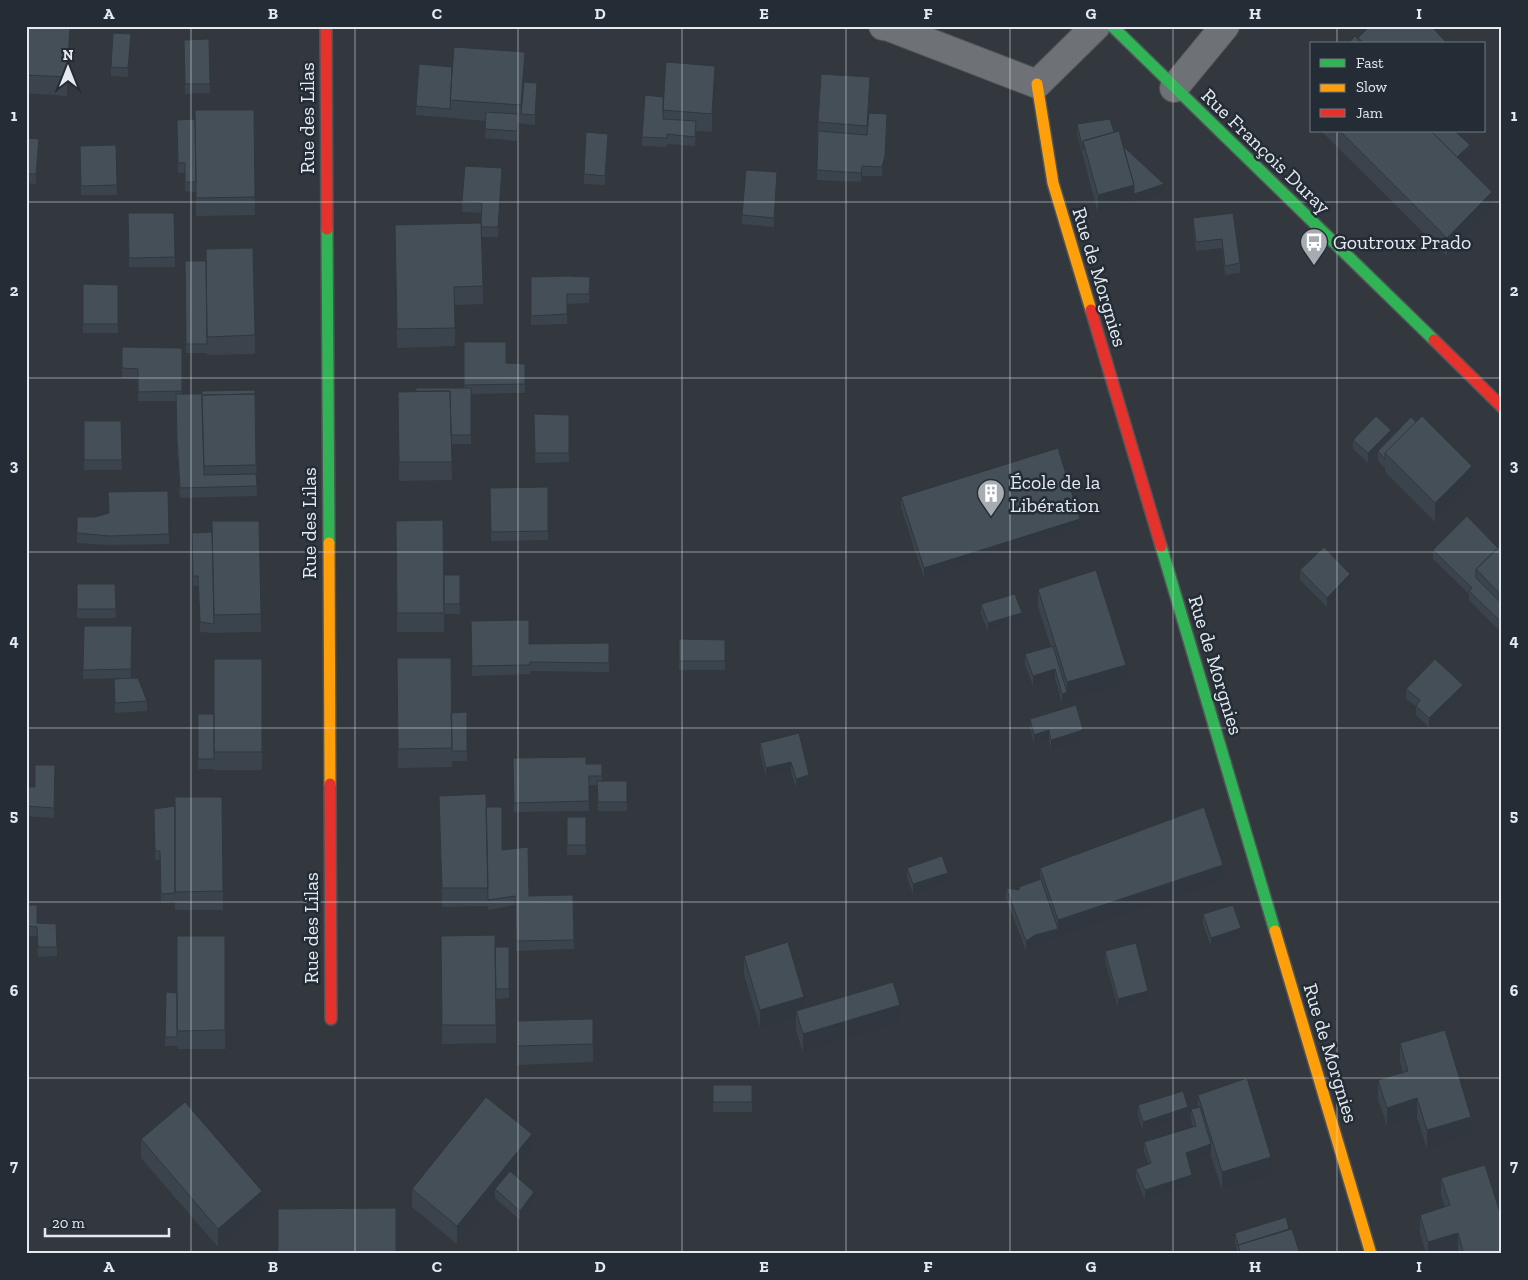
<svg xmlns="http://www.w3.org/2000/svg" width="1528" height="1280" viewBox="0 0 1528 1280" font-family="'Zilla Slab',serif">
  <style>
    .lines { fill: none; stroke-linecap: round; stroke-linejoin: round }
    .street-casing { stroke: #505459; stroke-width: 30 }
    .fast-casing { stroke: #505459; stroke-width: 14 }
    .slow-casing { stroke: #505459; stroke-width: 14 }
    .jam-casing { stroke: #505459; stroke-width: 14 }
    .street { stroke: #6e7276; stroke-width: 28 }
    .fast { stroke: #30b455; stroke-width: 11 }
    .slow { stroke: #ff9f0a; stroke-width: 11 }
    .jam { stroke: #e5322d; stroke-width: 11 }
    .wall { fill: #3b444c }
    .shaded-wall { fill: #30373e }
    .building { fill: #454f58; stroke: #30373e }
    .grid { fill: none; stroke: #e4eaf0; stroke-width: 1; stroke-opacity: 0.55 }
    .labels { text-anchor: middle; stroke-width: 5; stroke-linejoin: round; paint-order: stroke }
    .street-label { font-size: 20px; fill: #e4eaf0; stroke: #242d36 }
    .poi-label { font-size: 20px; fill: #e4eaf0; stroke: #242d36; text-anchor: start }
    .neatline { fill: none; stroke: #e4eaf0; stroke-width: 2 }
    .grid-label { font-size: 16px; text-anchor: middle; font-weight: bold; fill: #e4eaf0 }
  </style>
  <rect width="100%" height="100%" fill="#32383d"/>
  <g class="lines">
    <g class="street-casing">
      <path id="street" d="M883,26l6,1 148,57 59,-58
        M1174,88l51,-62"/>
    </g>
    <g class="fast-casing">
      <path id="fast" d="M1112,26l322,314
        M327,229l2,314
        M1161,546l114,385"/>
    </g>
    <g class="slow-casing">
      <path id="slow" d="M1037,84l16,99 38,127
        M329,543l1,241
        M1275,931l96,323"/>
    </g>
    <g class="jam-casing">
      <path id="jam" d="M326,26l1,203
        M1091,310l70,236
        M1434,340l68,67
        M330,784l1,235"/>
    </g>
    <use href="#street" class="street"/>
    <use href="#fast" class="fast"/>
    <use href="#slow" class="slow"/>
    <use href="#jam" class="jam"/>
  </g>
  <path class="wall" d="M26,26h45v12l-4,58 -41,-3z
    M209,39l1,54 -25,1 -1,-54z
    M1358,39l88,5h-98z
    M131,44l-3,33 -17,-1v-9z
    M452,67l73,4 -1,11 13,11 -2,32 -17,-2 -1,18 -32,-3 1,-17 -70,-6v-9z
    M715,84l-3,48 -16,-1 -1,15 -28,-2v3l-25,-1v-9l21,-40z
    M870,96l-1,17 18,10 -2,42 -3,11h-20l-1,6 -44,-2 1,-58z
    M254,110l1,105 -59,1v-24l-11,-1v-18h-7l-1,-53 18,-1z
    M1077,124l37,8 9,14 41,47 -30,11 -36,9 -21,-79z
    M1321,131h134l15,24 -8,7 30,48 -45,46z
    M26,138l13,11 -3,35 -10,-1z
    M608,143l-3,42 -21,-1v-10z
    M116,145l1,50h-36l-1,-49z
    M502,178l-4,59h-16l1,67 -28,1v41l-58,2 -2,-123 86,-2 1,-10 -20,-1v-10z
    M777,182l-3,45 -32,-3v-9z
    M128,213h46l1,54h-46z
    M1233,213l7,50v10l-15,2 -3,-27 -26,3 -3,-24v-9z
    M185,261l70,74v19l-48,1v-2h-21z
    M531,277l59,10 -1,16 -22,1v20l-36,1z
    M83,284l35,1v48h-35z
    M464,342l42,21 19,1v29l-54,1v50h-20l1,36 -53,1 -1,-89 18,-1 48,-3z
    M122,347l60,1v46h20l53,-4 2,106 -77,2 -3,-49 -1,-48h-38v-22l-16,-1z
    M534,414l35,1v47l-34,1z
    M84,421h37l1,49h-38z
    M1391,438l81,47 -37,37 -50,-50v-4l-7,-7v-8l-10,10 -15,-14v-9z
    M548,487v53l-57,1 -1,-53z
    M901,497l179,31 -156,50 -23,-71z
    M77,517l92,17v10l-60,1 -32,-2z
    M259,521l2,111 -47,1 -14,-1 -2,-46h-5l-1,-53 20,-1z
    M396,521l48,54h16v39h-16v18h-47z
    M1502,544v82l-3,4 -30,-30v-6l-36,-35v-9l65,-2z
    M1300,570l50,14 -23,23 -27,-27z
    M77,584h38l1,34h-39z
    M1038,589l88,94 -64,20 -7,-25 -22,8 -8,-22v-10l26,-7 -13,-40z
    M981,604l41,18 -34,10 -7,-18z
    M471,621l58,23 80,-1v29l-79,-1v3l-58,2z
    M84,626h48l-1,52 16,23v10l-32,2 -1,-24 14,-11 -45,1z
    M679,639l46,1v30h-46z
    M397,658l54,55 16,-1v49h-15v6l-54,1z
    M262,659v111h-48v-1h-16v-55h16z
    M1406,689l57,6 -34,32 -13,-12v-9l-10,-7z
    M1030,719l53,20 -32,10 -2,-10 -15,5 -4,-16z
    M799,733l10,51 -13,4 -5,-17 -25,6 -6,-25v-9z
    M513,758l73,6h16v17h25v30h-29l-1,-26h-8v26l-75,1z
    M55,765l-1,53 -28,-2v-29h9z
    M1502,791v14l-3,-2v-9z
    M439,796l47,11 16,43 27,46 44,-1 1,54 -58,2 -1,-46 -27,5v-4l-46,1z
    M222,797l1,113h-48v-8l-14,1 -1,-43h-5l-1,-51 21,-3z
    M567,817h19v38h-19z
    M907,868l41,14 -35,12 -6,-17z
    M1040,868l183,15 -165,55 -23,7 -9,6 -20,-53v-10l13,2v-3l21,-7z
    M26,905l11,18 20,24v9l-19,1 -1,-21h-11z
    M1203,914l38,24 -30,9 -8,-23z
    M225,936v113h-47l-1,-3h-12l1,-54 11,1z
    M441,936l54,11h14v51l-13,1v44l-54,1z
    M1105,951l43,49 -30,8 -13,-48z
    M744,956l60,53 96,14 -97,30 -7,-23v-12l-36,10 -16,-53z
    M593,1019v43l-76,3v-44z
    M1400,1043l71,92 -44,14 -10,-32 -30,9 -9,-27v-19l25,-7 -3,-11z
    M713,1085h39v27h-39z
    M1198,1095l73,81 -49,14 -12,-37 -22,9 4,23 -47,15 -9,-22v-9l13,-5 -5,-12v-10l49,-15 -2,-8v-10l7,-1z
    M1138,1105l50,12 -45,14 -5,-16z
    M141,1139l121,70 -44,38 -77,-89z
    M532,1152l-18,23 20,26 -14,19 -25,-22 -38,46 -45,-37v-18z
    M1441,1178l61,76h-43l-1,-3 -9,3h-23l-6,-21v-18l25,-8 -4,-11z
    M1289,1229l11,25h-62l-3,-12v-9z"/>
  <path class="shaded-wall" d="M70,26l1,12 -4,58v-19z
    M131,34v10l-3,33v-9z
    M525,52v19l-3,43h-1v-9z
    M715,66v18l-3,48v-18z
    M870,77v19l-3,49v-19z
    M537,83v10l-2,32v-10z
    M887,114l-2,51 -3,11v-9z
    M608,134v9l-3,42v-9z
    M39,139v10l-3,35v-10z
    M1470,145v10l-18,16v-10z
    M862,166v10l-1,6v-9z
    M502,168v10l-4,59v-10z
    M777,172v10l-3,45v-9z
    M1164,184v9l-30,11v-10z
    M1134,185v19l-36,9v-18z
    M1492,192v18l-45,46v-18z
    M1391,430v10l-13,11v2l-10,10v-10z
    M1472,466v19l-37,37v-19z
    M1080,519v9l-156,50v-10z
    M1350,574v10l-23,23v-9z
    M1022,613v9l-34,10v-9z
    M1502,617v9l-3,4v-10z
    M1126,665v18l-64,20v-9l5,-2v-10z
    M1055,669v9l-22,8v-10z
    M1463,685v10l-34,32v-9z
    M1049,730v9l-15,5v-9z
    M1083,730v9l-32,10v-9z
    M791,762v9l-25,6v-9z
    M809,775v9l-13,4v-9z
    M1223,865v18l-165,55 -23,7 -9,6v-10l9,-6 23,-6v-9z
    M948,873v9l-35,12v-10z
    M1241,928v10l-30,9v-9z
    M1148,991v9l-30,8v-9z
    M804,997v18l-8,-4v7l-36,10v-18z
    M900,1005v18l-97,30v-19z
    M1417,1098v19l-30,9v-18z
    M1188,1107v10l-45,14v-9z
    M1471,1117v18l-44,14v-19z
    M532,1134v18l-33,41 -4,-4v9l-38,46v-18z
    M1211,1144v9l-25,10v-10z
    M1271,1157v19l-49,14v-18z
    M1192,1175v10l-47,15v-10z
    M262,1191v18l-44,38v-18z
    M534,1192v9l-14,19v-9z
    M1458,1233v18l-9,3h-21v-12z"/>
  <path class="building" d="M26,26h44l-3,51 -41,-2z
    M1370,26h61l15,16 -1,2h-83l1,-2 -5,-4z
    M113,33l18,1 -3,34 -17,-1z
    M1355,36l3,3v5h-10z
    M209,39l1,45h-25l-1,-44z
    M454,47l71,5 -4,53 -71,-5z
    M666,62l49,4 -3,48 -49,-4z
    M419,64l33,3 -2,42 -34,-3z
    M821,74l49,3 -3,49 -49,-4z
    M524,82l13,1 -2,32 -14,-1z
    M645,95l18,2v22l33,2 -1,16 -28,-3v4l-25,-1z
    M195,110h59l1,87 -59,1z
    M486,112l32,2 -1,17 -32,-2z
    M869,113l18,1 -2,42 -3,11 -20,-1 -1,7 -44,-3 1,-39 49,4z
    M195,119l1,63h-11v-19h-7l-1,-43z
    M1110,119l4,13 -31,9v9l-6,-26z
    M1119,131l15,54 -36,10 -15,-54z
    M1340,131h91l61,61 -45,46z
    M1431,131h24l15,14 -13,12z
    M586,132l22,2 -3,42 -21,-2z
    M26,138l13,1 -3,35h-10z
    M116,145l1,40 -36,1 -1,-40z
    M1123,146l41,38 -30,10v-9z
    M465,166l37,2 -4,59h-16l-1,-4 1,-20 -20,-1z
    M746,170l31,2 -3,46 -32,-3z
    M128,213h46l1,44 -46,1z
    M1233,213l7,50 -15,3 -3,-27 -26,3 -3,-24z
    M481,223l2,63 -29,1 1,41 -58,1 -2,-104z
    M253,248l2,87 -48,2 -1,-88z
    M185,261h21l1,83h-21z
    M567,276l23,1 -1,17h-22v20l-36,2v-39z
    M83,284l35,1v39h-35z
    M464,342h42v21l19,1v20l-61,1z
    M122,347l60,1v43l-44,1v-23l-16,-1z
    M416,388h55v47h-20l-1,-44h-34z
    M255,390v4l-53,1v9l2,71 52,-1 1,12 -77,2 -3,-48 -1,-46h26v-3z
    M450,391l2,71h-53l-1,-70z
    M255,394l1,71 -52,1 -2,-71z
    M534,414l35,1v38h-34z
    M1376,416l15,14 -23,23 -15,-13z
    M1422,416l50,50 -37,37 -50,-50z
    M1411,417l5,5 -31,31v6l-7,-8z
    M84,421h37l1,39h-38z
    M1058,448l22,71 -156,49 -23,-71z
    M548,487v44l-57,1 -1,-44z
    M168,491l1,43 -60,2 -32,-3v-16h18l14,-4 -1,-21z
    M1467,516l31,32 -22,21v9l26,26v13l-3,3 -30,-29 3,-3 -39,-38z
    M443,520l1,93h-47l-1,-92z
    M212,521h47l2,93 -47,1z
    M212,532l2,92 -14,-2 -2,-46h-5l-1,-43z
    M1502,544v52l-26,-27z
    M1324,547l26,27 -23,24 -27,-28z
    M1096,570l30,95 -59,17 -29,-93z
    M444,575h16v29h-16z
    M77,584h38l1,25h-39z
    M1015,594l7,19 -34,10 -7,-19z
    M529,620v24l80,-1v20l-79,-1v3l-58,1 -1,-45z
    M84,626h48l-1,43 -48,1z
    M679,639l46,1v21h-46z
    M1053,646l14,46 -5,2 -7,-25 -22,7 -8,-22z
    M397,658h54l1,90 -54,1z
    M214,659h48v93h-48z
    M1435,659l28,26 -34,33 -13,-12 4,-6 -14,-11z
    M138,678l9,23 -32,2 -1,-24z
    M1076,705l7,25 -32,10 -2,-10 -15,5 -4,-16z
    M467,712v39h-15l-1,-38z
    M198,714h16v45h-16z
    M799,733l10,42 -13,4 -5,-17 -25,6 -6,-25z
    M586,757v7h16v12h-13v25l-75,2 -1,-45z
    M35,765h20l-1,43 -28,-2v-19h9z
    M597,781h30v21h-29z
    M486,794l2,94h-46l-3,-92z
    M175,797h47l1,94 -48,1z
    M175,806v87l-14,1 -1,-43h-5l-1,-42z
    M486,807h16v43l26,-3 1,49 44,-1 1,45 -58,1 -1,-45 -27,4z
    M1204,807l19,58 -165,55 -18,-52z
    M567,817h19v28h-19z
    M942,856l6,17 -35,11 -6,-16z
    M1041,879l17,50 -23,6 -9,6 -20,-53 13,2v-3z
    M26,905h11v18l19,1 1,23h-19l-1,-20 -11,-1z
    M1233,905l8,23 -30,10 -8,-24z
    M495,935l1,90h-54l-1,-89z
    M177,936h48v94l-47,1 -1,-3z
    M788,942l16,55 -44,13 -16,-54z
    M1136,943l12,48 -30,8 -13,-48z
    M495,947h14v42h-13z
    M893,982l7,23 -97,29 -7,-23z
    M166,992l11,1v44h-12z
    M593,1019v25l-76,2v-25z
    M1445,1030l26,87 -44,13 -10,-32 -30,10 -9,-28 30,-9 -8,-28z
    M1247,1078l24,79 -49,15 -24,-77z
    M713,1085h39v17h-39z
    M1183,1091l5,16 -45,15 -5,-17z
    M486,1097l46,37 -75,92 -45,-37z
    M185,1102l77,89 -44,38 -77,-90z
    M1200,1107l11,37 -25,9 6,22 -47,15 -9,-21 15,-6 -7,-21 52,-16 -5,-17z
    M1485,1165l17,54v35h-38l-6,-21 -30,9 -8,-27 30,-10 -9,-27z
    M510,1171l24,21 -14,19 -25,-22z
    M396,1208v46h-118v-45z
    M1286,1217l3,12 -51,16 -3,-12z
    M1292,1229l8,25h-59l-3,-9z"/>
  <path class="grid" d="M191,26v1228M355,26v1228M518,26v1228M682,26v1228M846,26v1228M1010,26v1228M1173,26v1228M1337,26v18M1337,131v1123M26,202h1476M26,378h1476M26,552h1476M26,728h1476M26,902h1476M26,1078h1476"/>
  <defs>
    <g id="bus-pin" transform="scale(1.4375)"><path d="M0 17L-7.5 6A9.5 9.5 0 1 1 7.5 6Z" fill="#a6acb1" stroke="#242d36"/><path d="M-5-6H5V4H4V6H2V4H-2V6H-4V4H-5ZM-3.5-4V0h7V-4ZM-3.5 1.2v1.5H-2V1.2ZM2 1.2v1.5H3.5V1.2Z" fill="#fff"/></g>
    <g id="building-pin" transform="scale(1.4375)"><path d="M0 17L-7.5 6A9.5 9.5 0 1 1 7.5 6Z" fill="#a6acb1" stroke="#242d36"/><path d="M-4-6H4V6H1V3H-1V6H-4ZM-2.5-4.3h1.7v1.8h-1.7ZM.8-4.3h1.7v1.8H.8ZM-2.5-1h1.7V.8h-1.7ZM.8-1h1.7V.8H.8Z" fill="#fff"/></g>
  </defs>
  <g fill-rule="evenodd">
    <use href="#bus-pin" x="1314" y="242"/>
    <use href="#building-pin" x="991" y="493"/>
  </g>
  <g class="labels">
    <g class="street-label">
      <text transform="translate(307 118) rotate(-90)" y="7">Rue des Lilas</text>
      <text transform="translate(1266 151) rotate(44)" y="7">Rue François Duray</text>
      <text transform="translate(1100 277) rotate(73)" y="7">Rue de Morgnies</text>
      <text transform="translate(309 523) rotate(-90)" y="7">Rue des Lilas</text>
      <text transform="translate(1216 665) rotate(73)" y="7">Rue de Morgnies</text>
      <text transform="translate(311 928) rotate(-90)" y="7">Rue des Lilas</text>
      <text transform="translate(1331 1053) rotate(73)" y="7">Rue de Morgnies</text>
    </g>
    <g class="poi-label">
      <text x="1333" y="249">Goutroux Prado</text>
      <text x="1010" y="489">École de la<tspan x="1010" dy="23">Libération</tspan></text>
    </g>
  </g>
  <rect width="1528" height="1280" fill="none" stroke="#242d36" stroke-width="55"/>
  <rect x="1310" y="42" width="175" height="90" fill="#242d36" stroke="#717980"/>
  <rect x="1320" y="59" width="25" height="8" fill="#30b455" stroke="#717980"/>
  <text x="1356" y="68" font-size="15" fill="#e4eaf0">Fast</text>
  <rect x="1320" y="84" width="25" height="8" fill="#ff9f0a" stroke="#717980"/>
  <text x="1356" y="92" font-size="15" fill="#e4eaf0">Slow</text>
  <rect x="1320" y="109" width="25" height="8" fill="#e5322d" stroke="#717980"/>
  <text x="1356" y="118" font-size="15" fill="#e4eaf0">Jam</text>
  <g transform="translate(68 68)" stroke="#242d36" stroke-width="4" paint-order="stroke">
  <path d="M0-4L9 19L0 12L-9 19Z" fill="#e4eaf0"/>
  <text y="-8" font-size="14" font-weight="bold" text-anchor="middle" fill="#e4eaf0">N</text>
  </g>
  <path d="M45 1228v8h124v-8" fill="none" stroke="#e4eaf0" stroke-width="2.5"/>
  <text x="52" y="1228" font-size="15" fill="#e4eaf0" stroke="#242d36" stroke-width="4" paint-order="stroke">20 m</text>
  <rect x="28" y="28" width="1472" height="1224" class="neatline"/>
  <g class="grid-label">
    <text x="109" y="19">A</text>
    <text x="273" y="19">B</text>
    <text x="437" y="19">C</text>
    <text x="600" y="19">D</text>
    <text x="764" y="19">E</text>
    <text x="928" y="19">F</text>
    <text x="1091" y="19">G</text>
    <text x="1255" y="19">H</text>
    <text x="1419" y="19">I</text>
    <text x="14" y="121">1</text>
    <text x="1514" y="121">1</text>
    <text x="14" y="296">2</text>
    <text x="1514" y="296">2</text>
    <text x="14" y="471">3</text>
    <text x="1514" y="471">3</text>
    <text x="14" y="646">4</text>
    <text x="1514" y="646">4</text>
    <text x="14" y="821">5</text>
    <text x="1514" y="821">5</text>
    <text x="14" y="996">6</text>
    <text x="1514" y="996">6</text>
    <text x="14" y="1171">7</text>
    <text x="1514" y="1171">7</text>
    <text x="109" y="1272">A</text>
    <text x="273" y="1272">B</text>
    <text x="437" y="1272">C</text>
    <text x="600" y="1272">D</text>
    <text x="764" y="1272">E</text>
    <text x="928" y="1272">F</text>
    <text x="1091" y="1272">G</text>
    <text x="1255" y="1272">H</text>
    <text x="1419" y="1272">I</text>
  </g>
</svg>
